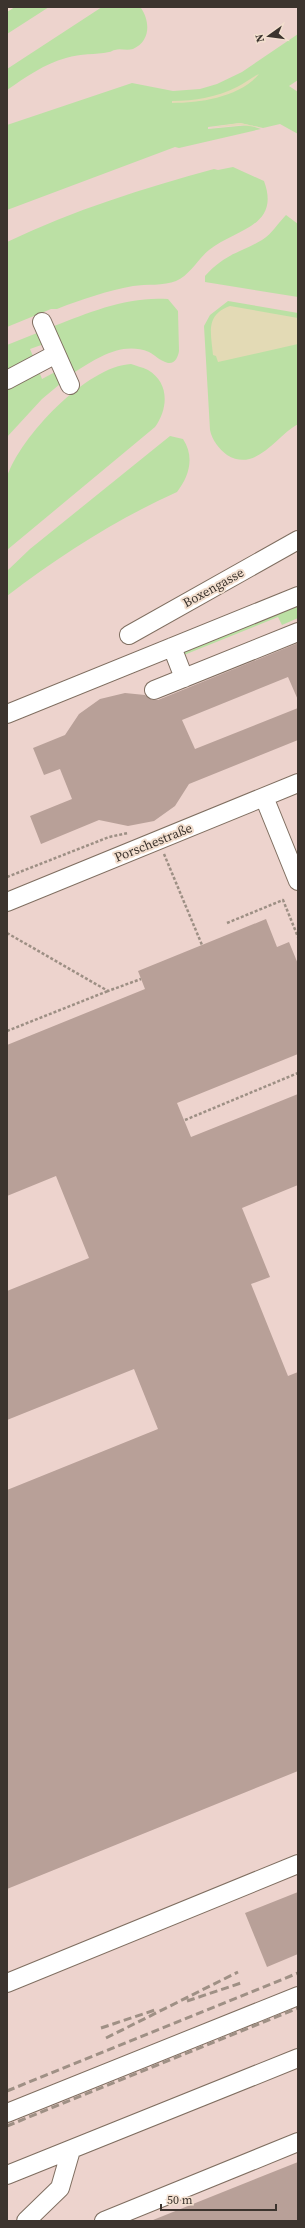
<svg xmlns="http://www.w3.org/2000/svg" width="305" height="2228" viewBox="0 0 305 2228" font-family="'Source Serif 4',serif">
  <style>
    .industrial { fill: #edd3cd }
    .green { fill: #bbe0a4 }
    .sand { fill: #e3dab5 }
    .building { fill: #b8a098 }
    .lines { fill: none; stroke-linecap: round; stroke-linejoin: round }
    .minor-casing { stroke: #7f6e60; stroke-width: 20 }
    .path { stroke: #9d8f84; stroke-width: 2.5; stroke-dasharray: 3 2; stroke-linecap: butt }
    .minor { stroke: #fff; stroke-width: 18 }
    .rail { stroke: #9f9085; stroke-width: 3; stroke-dasharray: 8 4; stroke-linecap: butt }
    .labels { text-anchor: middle; stroke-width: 4; stroke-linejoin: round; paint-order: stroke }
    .street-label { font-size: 13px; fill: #3c342e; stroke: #f3dfcf }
  </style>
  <rect width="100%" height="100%" fill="#f3dfcf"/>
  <path class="industrial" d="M15,7h283v2214h-291v-2209z"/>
  <path class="green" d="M15,7h34l-42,27v-22z
    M102,7l39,1c9,13 10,33 -8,41 -7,2 -13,-1 -18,1 -2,0 -4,2 -6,2 -14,3 -28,1 -43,6 -22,6 -40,19 -59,32v-21z
    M298,34v46l-9,6 9,6v42l-18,-10 -17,4 -23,-5 -32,4v2l41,-4 12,4 -82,19 -4,-1 -168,63v-85l125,-42 41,8 27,-2 17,-5 25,-12z
    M233,167l31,14c17,46 -29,48 -55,69 -11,9 -19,25 -33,31 -12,5 -30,3 -43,5 -26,5 -51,13 -76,23h-6l-44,18v-85c67,-32 137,-54 207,-73l4,1z
    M286,215l12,9v73l-93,-15v-6c21,-23 33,-22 57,-36 10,-6 16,-17 24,-25z
    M168,299l10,12 1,40c-1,6 -4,13 -11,12 -8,-2 -13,-8 -19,-11 -28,-11 -53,7 -74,20l-4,-1 -18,-42 1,-3c36,-14 74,-30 114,-27z
    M228,301l70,12v111c-22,12 -42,49 -71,31 -8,-6 -15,-15 -17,-25l-6,-104 6,-11z
    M37,333l3,1 4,10 -14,5 5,12 -28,15v-31z
    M131,364c5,2 11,3 17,6 22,13 20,39 7,57l-148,123c0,-16 -3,-60 0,-73 13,-40 80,-111 124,-113z
    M37,366l5,13 13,-7 5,12 -18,15 -35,38v-55z
    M170,436l13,3c12,18 6,38 -6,53 -62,28 -116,63 -170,104v-25l23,-22z
    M298,600v18l-16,7 -4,-8 -94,38v-5z"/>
  <path class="sand" d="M259,74c-19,23 -58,29 -87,29v-2c23,0 45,-4 65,-14 8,-4 15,-10 22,-13z
    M240,123l23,5 -21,-3 -35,3z
    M230,306l68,12v26l-80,18 -2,-6 -3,-1c-2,-22 -8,-40 17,-49z"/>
  <path class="building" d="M298,643v57l-10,-23 -106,43 13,29 103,-41v32l-109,44 -14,22 -21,15 -26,5 -29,-6 -58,24 -11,-28 42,-17 -12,-30 -16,6 -11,-27 32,-13 14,-21 21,-15 25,-6 20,2 7,5h6z
    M266,919l11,28 12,-5 9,22v90l-121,49 14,34 107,-43v91l-56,23 28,69 -19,7 37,92 10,-4v399l-291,118v-399l151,-61 -24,-60 -127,51v-129l82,-33 -33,-82 -49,20v-151l138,-56 -7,-18z
    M298,1892v62l-31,13 -22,-54z
    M298,2162v59h-145v-1z"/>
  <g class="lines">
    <g class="minor-casing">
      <path id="minor" d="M42,322l28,63
        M7,380l49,-26
        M129,635l169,-95
        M172,647l12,31
        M154,690l144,-58
        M7,714l291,-118
        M264,797l34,84
        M7,902l291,-119
        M7,1983l291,-119
        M7,2113l291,-117
        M7,2175l291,-117
        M26,2221l34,-33 11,-38
        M104,2221l194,-79"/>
    </g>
    <path class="path" d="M164,854l38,91
      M7,877l102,-40 19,-4
      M227,923l56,-23 15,37
      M7,933l101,58 33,-12
      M7,1031l101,-40
      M185,1120l113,-47"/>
    <use href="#minor" class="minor"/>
    <path class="rail" d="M187,2001l54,-18
      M101,2028l54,-18
      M106,2038l132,-66
      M7,2091l291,-118
      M7,2126l291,-118"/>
  </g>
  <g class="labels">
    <g class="street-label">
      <text transform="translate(213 587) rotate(-29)" y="5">Boxengasse</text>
      <text transform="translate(153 842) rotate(-22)" y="5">Porschestraße</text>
    </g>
  </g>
  <rect width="305" height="2228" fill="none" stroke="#3c342e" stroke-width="16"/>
  <g transform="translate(269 36) rotate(256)" stroke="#f3dfcf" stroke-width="3" paint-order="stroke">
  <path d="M0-3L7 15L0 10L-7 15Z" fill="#3c342e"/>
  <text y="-6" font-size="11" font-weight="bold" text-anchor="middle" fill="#3c342e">N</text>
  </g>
  <path d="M161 2204v6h115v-6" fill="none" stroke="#3c342e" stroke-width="2"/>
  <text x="167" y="2204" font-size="12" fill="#3c342e" stroke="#f3dfcf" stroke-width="3" paint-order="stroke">50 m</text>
</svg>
